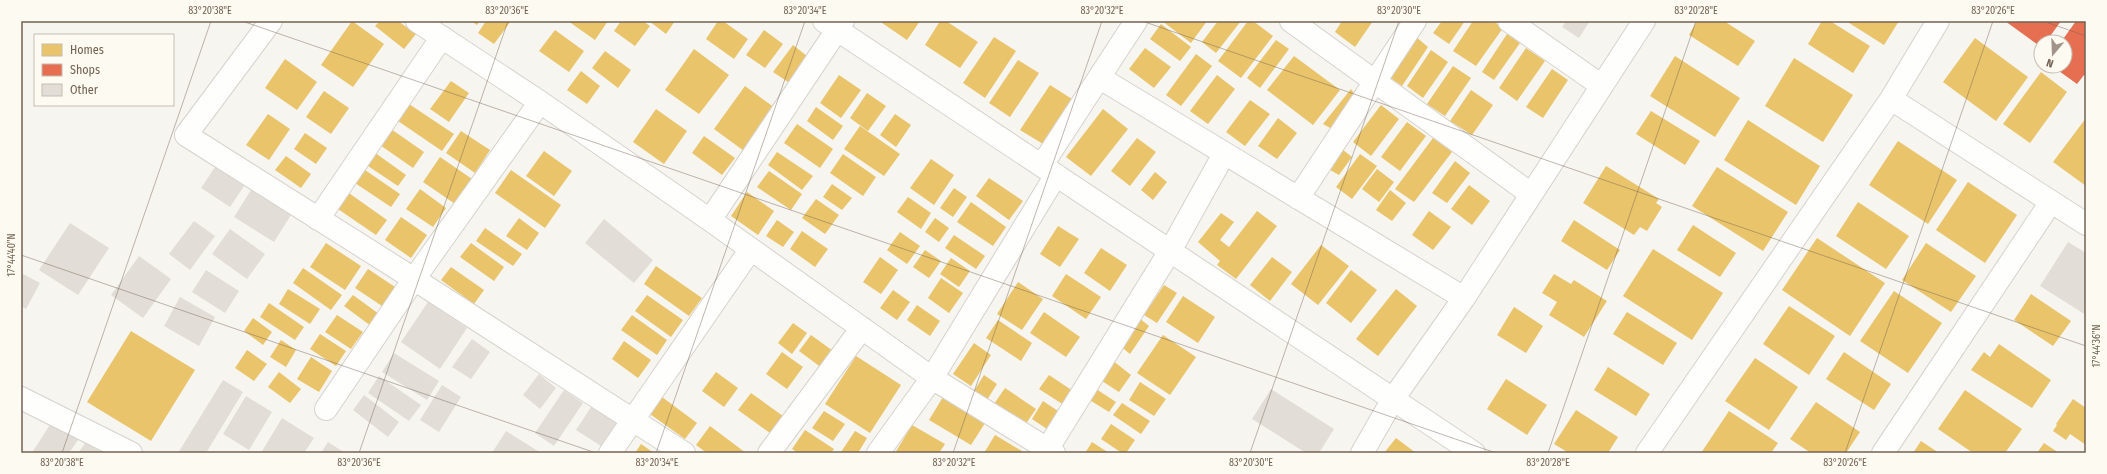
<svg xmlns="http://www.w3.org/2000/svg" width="2107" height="474" viewBox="0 0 2107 474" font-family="'Fira Sans Condensed',sans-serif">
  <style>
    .homes { fill: #e9c46a }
    .shops { fill: #e76f51 }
    .building { fill: #e2ddd6 }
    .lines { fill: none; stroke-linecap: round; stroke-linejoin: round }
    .minor-casing { stroke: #d6d2cd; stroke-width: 24 }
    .tertiary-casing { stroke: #d6d2cd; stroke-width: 24 }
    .minor { stroke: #fefefd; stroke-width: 22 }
    .tertiary { stroke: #fefefd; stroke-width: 22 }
    .ticks { fill: none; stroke: #736251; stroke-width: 1; stroke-opacity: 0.45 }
    .neatline { fill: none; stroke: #736251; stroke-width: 1.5 }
    .ticks-label { font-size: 10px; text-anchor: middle; fill: #736251 }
  </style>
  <rect width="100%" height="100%" fill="#f6f5f0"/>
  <path class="homes" d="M352,21l32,23 -31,43 -32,-22z
    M380,21h18l18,13 -12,15 -29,-23z
    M471,21h9l-3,4z
    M486,21h25l-17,23 -16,-11z
    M568,21h40l-13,19z
    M621,21h22l7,5 -15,20 -21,-15z
    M649,21h26l-9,13z
    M718,21h5l25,18 -14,20 -28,-20z
    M883,21h37l-13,19 -25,-17z
    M940,21h6l32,21 -18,26 -35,-23z
    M1162,21h45l-16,22z
    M1218,21h23l-25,32 -14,-11z
    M1248,21h5l20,15 -32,42 -23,-17z
    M1342,21h31l-18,26 -20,-15z
    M1442,21h23l-16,23 -16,-11z
    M1473,21h20l10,7 -27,38 -23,-15z
    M1697,21h27l31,20 -17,25 -49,-31z
    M1822,21h8l40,25 -17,27 -45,-29z
    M1846,21h53l-15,24z
    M1161,24l30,23 -11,14 -30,-22z
    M555,30l29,21 -15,21 -30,-21z
    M764,30l19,14 -18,24 -19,-13z
    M1507,34l13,9 -26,37 -12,-8z
    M1415,36l13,11 -26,39 -13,-9z
    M994,37l22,14 -31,47 -22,-15z
    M1975,38l53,39 -32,44 -53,-39z
    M1276,40l13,9 -29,39 -13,-10z
    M793,45l14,11 -19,26 -15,-10z
    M1145,48l26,19 -17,21 -25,-19z
    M1526,48l19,13 -28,40 -18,-13z
    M694,49l35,26 -30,39 -34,-24z
    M1431,50l17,12 -25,36 -16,-12z
    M605,51l26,19 -13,18 -26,-20z
    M1196,54l16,12 -31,40 -15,-11z
    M1294,56l46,34 -27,35 -46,-35z
    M1675,56l65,42 -25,39 -65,-41z
    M1794,58l59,37 -30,47 -58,-36z
    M285,59l32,23 -20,28 -32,-22z
    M1018,60l21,13 -29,44 -21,-14z
    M1453,66l18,12 -26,38 -18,-12z
    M1552,69l16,11 -25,38 -17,-11z
    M581,71l19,15 -13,18 -20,-14z
    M2041,72l26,20 -37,51 -27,-19z
    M839,75l22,15 -20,28 -21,-15z
    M1217,75l18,14 -27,35 -18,-13z
    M451,81l18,12 -20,29 -19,-13z
    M1050,85l22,14 -29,45 -23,-14z
    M745,86l30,22 -31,43 -30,-22z
    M1351,89l5,7 -24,33 -9,-5z
    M1471,90l22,15 -21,30 -22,-14z
    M324,91l25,17 -18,26 -25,-17z
    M867,93l19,13 -18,25 -18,-13z
    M1250,100l20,14 -25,32 -19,-14z
    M409,104l45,30 -12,17 -44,-30z
    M1381,105l18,14 -28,37 -18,-14z
    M816,107l27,19 -10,14 -26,-19z
    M656,109l31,22 -23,33 -31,-22z
    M1103,109l25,20 -37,47 -25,-19z
    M1651,111l49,30 -15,24 -49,-31z
    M268,114l22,15 -21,31 -23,-15z
    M895,114l16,11 -15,22 -16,-12z
    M1278,118l19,15 -20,26 -19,-13z
    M2086,118v68l-33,-24z
    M1748,120l72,46 -24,39 -72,-45z
    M1407,122l19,14 -26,35 -19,-14z
    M797,124l36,25 -13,19 -36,-25z
    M860,126l40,28 -16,22 -40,-27z
    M391,129l33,23 -11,16 -33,-23z
    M461,131l29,19 -15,23 -29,-20z
    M305,133l22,15 -11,16 -22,-15z
    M704,136l31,22 -13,17 -30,-22z
    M1137,138l19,14 -26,34 -19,-15z
    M1433,138l19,14 -38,50 -19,-13z
    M1898,141l59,39 -29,44 -59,-39z
    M1338,146l14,11 -13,18 -16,-9z
    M544,151l28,20 -18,25 -28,-20z
    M374,152l32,23 -8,11 -33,-22z
    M777,152l36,24 -11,14 -34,-25z
    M843,154l33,23 -13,19 -33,-23z
    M1360,154l17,12 -25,33 -16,-12z
    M286,156l25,18 -10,14 -26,-18z
    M440,157l35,24 -17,25 -35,-24z
    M931,159l23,16 -20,30 -24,-17z
    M1455,161l15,12 -23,30 -15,-10z
    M1606,166l53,33 -3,4 6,4 -15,24 -7,-4 -6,8 -51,-32z
    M1717,167l71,45 -25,39 -71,-45z
    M1377,169l17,13 -15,20 -17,-13z
    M365,170l35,24 -9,13 -36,-24z
    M511,170l50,35 -16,23 -50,-35z
    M769,171l33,23 -11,16 -34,-23z
    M1155,172l12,10 -14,18 -12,-10z
    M989,178l34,23 -14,19 -33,-24z
    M1968,182l49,33 -32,48 -49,-33z
    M832,184l20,14 -10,12 -19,-13z
    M1469,185l21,16 -18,24 -21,-16z
    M954,188l13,9 -14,20 -13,-9z
    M420,189l26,19 -13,19 -27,-18z
    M1390,190l16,13 -14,18 -16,-11z
    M346,191l41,29 -11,15 -41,-28z
    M747,192l27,19 -16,24 -27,-19z
    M908,197l23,16 -10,16 -24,-17z
    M816,199l23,16 -14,19 -23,-16z
    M971,202l35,25 -13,19 -36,-24z
    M1858,202l51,34 -23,33 -50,-33z
    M1257,211l20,15 -41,53 -19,-14 3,-4 -22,-19 23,-29 13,9 -14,18 9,7z
    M1429,211l22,16 -18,23 -21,-15z
    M401,217l26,18 -16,23 -26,-18z
    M519,218l20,15 -12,17 -21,-14z
    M935,218l14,10 -10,14 -14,-10z
    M777,220l17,12 -11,15 -17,-11z
    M1574,220l46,30 -13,20 -46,-29z
    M1693,225l43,28 -16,24 -43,-27z
    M1058,226l21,13 -19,28 -20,-13z
    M485,228l37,26 -9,12 -37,-25z
    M802,231l26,18 -13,18 -25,-18z
    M900,232l20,14 -13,18 -20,-14z
    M954,235l31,21 -9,13 -31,-21z
    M1817,238l68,45 -35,53 -68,-46z
    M326,243l35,23 -16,24 -35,-23z
    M471,243l33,24 -10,14 -34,-24z
    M1926,243l50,33 -25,36 -49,-32z
    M1321,245l28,21 -31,39 -27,-21z
    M1101,248l26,17 -17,26 -26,-18z
    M1653,249l70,44 -31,47 -69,-44z
    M925,250l16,11 -12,17 -16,-11z
    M880,257l18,13 -17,24 -18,-12z
    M1272,257l20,15 -22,29 -20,-16z
    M951,258l19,13 -11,16 -19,-13z
    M656,266l46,32 -13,18 -45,-32z
    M451,267l33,23 -10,14 -33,-24z
    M303,268l39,27 -11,15 -38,-27z
    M368,269l27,18 -13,19 -27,-18z
    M1351,270l26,20 -26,33 -25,-20z
    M1066,274l35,23 -15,22 -34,-23z
    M1554,274l17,10 3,-4 33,21 -23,36 -35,-22 8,-13 -15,-9z
    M941,278l22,15 -14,20 -21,-15z
    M1018,282l25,17 -21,31 -25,-16z
    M1164,285l13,8 -20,30 -13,-8z
    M288,289l32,20 -10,15 -31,-20z
    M1396,289l21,17 -39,50 -22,-17z
    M893,290l17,12 -13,18 -17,-12z
    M1894,291l48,32 -34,50 -48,-32z
    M2031,294l40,27 -18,25 -39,-26z
    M353,295l26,19 -8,12 -27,-20z
    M647,295l36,25 -12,17 -36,-26z
    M1183,296l32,21 -17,26 -32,-21z
    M269,303l35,24 -9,13 -35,-23z
    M917,305l23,16 -10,15 -23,-16z
    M1789,306l46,30 -26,39 -46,-31z
    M1514,307l29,19 -17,27 -29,-18z
    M1044,312l36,25 -14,20 -36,-24z
    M1627,312l50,31 -14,22 -50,-31z
    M337,315l26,17 -12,17 -26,-17z
    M632,315l35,25 -10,15 -36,-25z
    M253,318l19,14 -9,13 -19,-14z
    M1139,318l10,8 -19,28 -11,-9z
    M998,320l34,23 -11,18 -35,-23z
    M793,323l14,10 -15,21 -14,-11z
    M131,331l64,39 -44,71 -64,-39z
    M320,334l26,17 -10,15 -26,-17z
    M811,335l22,16 -11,17 -23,-17z
    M1163,335l33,22 -26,38 -33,-22z
    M281,340l15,10 -10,17 -16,-10z
    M624,341l27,19 -13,18 -26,-19z
    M974,343l17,12 -20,31 -18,-12z
    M1999,344l52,36 -19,28 -61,-38 13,-18 6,5z
    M247,350l20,14 -13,17 -19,-13z
    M782,352l21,15 -16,22 -21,-15z
    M1844,352l47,32 -17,26 -48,-31z
    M856,356l45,29 -31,48 -45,-29z
    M311,357l21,14 -13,21 -22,-13z
    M1755,358l43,29 -29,43 -44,-29z
    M1112,360l19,15 -12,17 -17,-11z
    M1608,367l42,27 -14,22 -42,-26z
    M279,372l22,17 -11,14 -22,-16z
    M716,372l22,16 -14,19 -22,-16z
    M984,375l13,9 -10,16 -13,-9z
    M1049,375l27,18 -9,14 -28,-18z
    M1506,379l41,26 -20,30 -40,-26z
    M1140,382l26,17 -12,17 -25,-16z
    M1090,385l26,17 -7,10 -26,-16z
    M1005,388l31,21 -11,16 -31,-21z
    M1965,390l57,39 -17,24h-32l-35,-24z
    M751,393l32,23 -13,17 -32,-23z
    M662,397l35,26 -12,16 -35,-25z
    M943,397l42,26 -14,22 -42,-25z
    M2073,399l13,9v37l-16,-11 -4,6 -13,-9 4,-6 -1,-1z
    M1043,401l21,14 -11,18 -21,-14z
    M1816,402l44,30 -14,21h-35l-21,-14z
    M1122,403l28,18 -9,13 -28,-19z
    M1576,410l42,27 -10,16h-39l-15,-9z
    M824,411l21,13 -12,17 -21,-13z
    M1729,411l49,32 -7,10h-70z
    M1111,424l24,16 -9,13h-4l-21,-14z
    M912,425l33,19 -6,9h-44z
    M710,426l36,27h-39l-11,-8z
    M805,430l29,19 -3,4h-33l-6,-4z
    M855,431l12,7 -9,15h-15l-2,-1z
    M995,435l27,16 -1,2h-37z
    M1396,438l20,15h-32z
    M1921,441l18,12h-26z
    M1092,442l17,11h-24z
    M2044,443l15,10h-22z
    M641,444l13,9h-19z"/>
  <path class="shops" d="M2005,21h56l-15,21h-5v5z
    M2076,21h10v55l-2,-1 -7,9 -25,-18h13v-24h-4z"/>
  <path class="building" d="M1566,21h24l-11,17 -17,-11z
    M215,167l29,19 -14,21 -29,-19z
    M251,190l40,25 -17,27 -40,-25z
    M604,219l49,41 -19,23 -49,-40z
    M194,221l21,15 -25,34 -21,-16z
    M70,223l39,25 -31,47 -39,-25z
    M230,229l35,25 -18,25 -35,-25z
    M2068,242l18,11v62l-46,-29z
    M139,256l32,23 -28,39 -32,-23z
    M206,270l33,21 -14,22 -33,-21z
    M21,273l19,10 -14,26 -5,-3z
    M180,297l35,20 -16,29 -35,-20z
    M428,302l39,26 -27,41 -39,-27z
    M472,339l18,13 -19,27 -19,-12z
    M394,353l45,28 -12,19 -45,-28z
    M539,374l17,14 -16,21 -17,-14z
    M379,376l42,29 -12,16 -41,-28z
    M223,380l20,12 -37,61h-28z
    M442,385l19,12 -22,35 -19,-12z
    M1271,389l63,40 -15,24h-13l-54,-34z
    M564,390l19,13 -29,43 -19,-13z
    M364,395l35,27 -11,15 -35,-27z
    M246,396l26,16 -23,38 -26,-16z
    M593,404l25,16 -17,26 -25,-16z
    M282,418l32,20 -10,15h-43z
    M51,423l27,17 -9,13h-37z
    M506,431l35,22h-49z
    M86,442l16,11h-24z
    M328,442l17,11h-24z"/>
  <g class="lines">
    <g class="minor-casing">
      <path id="minor" d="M271,21l-85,114 228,144 270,174
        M417,21l123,81 170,118 222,158 122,75
        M824,21l650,432
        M1291,21l240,173
        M1509,21l93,65
        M1100,78l364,220
        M1891,99l195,125
        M1042,165l94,-144
        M1298,198l117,-177
        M318,219l124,-182
        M710,220l133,-199
        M326,409l88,-130 126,-177
        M610,453l141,-204
        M769,453l93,-125
        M878,453l54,-75 124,-203
        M1045,453l125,-202 54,-97
        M1362,453l31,-54 71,-101 180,-277
        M1647,453l244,-354 47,-78
        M1883,453l168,-251"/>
    </g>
    <g class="tertiary-casing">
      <path id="tertiary" d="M21,398l110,55"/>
    </g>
    <use href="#minor" class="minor"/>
    <use href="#tertiary" class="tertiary"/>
  </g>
  <path class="ticks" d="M242,21l1254,432M1142,21l944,325M2043,21l43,15M21,255l575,198M62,453l149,-432M359,453l149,-432M656,453l149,-432M953,453l149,-432M1250,453l149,-432M1548,453l148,-432M1845,453l148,-432"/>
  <rect width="2107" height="474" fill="none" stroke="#fdfaf2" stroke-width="44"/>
  <rect x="34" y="34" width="140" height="72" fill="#fdfaf2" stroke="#c6bdb2"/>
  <rect x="42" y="44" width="20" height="12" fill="#e9c46a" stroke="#c6bdb2"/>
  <text x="70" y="54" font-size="12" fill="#736251">Homes</text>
  <rect x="42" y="64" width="20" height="12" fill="#e76f51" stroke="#c6bdb2"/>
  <text x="70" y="74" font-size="12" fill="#736251">Shops</text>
  <rect x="42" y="84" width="20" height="12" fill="#e2ddd6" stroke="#c6bdb2"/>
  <text x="70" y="94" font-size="12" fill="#736251">Other</text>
  <g transform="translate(2053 54) rotate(199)"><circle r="19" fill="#fdfaf2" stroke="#c6bdb2"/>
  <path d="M0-3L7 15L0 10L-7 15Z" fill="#a19589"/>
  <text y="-6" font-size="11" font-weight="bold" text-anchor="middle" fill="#736251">N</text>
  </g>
  <rect x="22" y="22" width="2063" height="430" class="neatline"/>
  <g class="ticks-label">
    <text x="210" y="14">83°20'38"E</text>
    <text x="507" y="14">83°20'36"E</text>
    <text x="805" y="14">83°20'34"E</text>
    <text x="1102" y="14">83°20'32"E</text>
    <text x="1399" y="14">83°20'30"E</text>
    <text x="1696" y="14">83°20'28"E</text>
    <text x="1993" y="14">83°20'26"E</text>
    <text transform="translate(11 255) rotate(-90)" y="4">17°44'40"N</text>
    <text transform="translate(2096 346) rotate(-90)" y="4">17°44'36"N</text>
    <text x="62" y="466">83°20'38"E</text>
    <text x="359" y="466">83°20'36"E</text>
    <text x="657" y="466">83°20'34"E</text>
    <text x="954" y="466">83°20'32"E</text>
    <text x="1251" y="466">83°20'30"E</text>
    <text x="1548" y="466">83°20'28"E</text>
    <text x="1845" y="466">83°20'26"E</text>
  </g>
</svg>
